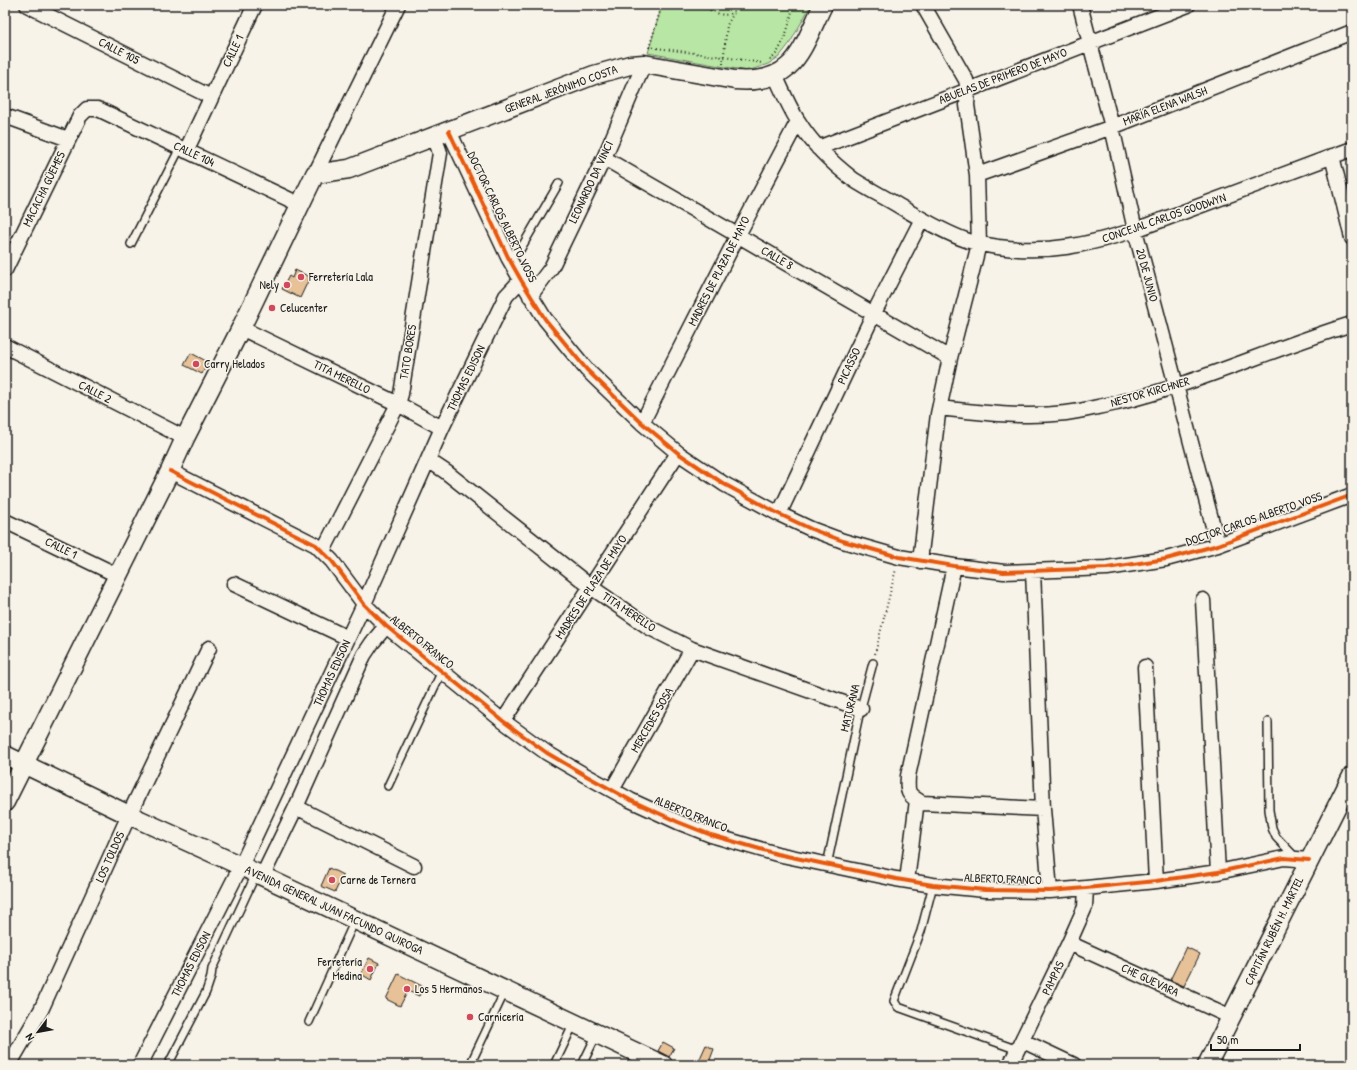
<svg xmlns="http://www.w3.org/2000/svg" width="1357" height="1070" viewBox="0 0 1357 1070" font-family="'Patrick Hand',sans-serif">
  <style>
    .green { fill: #b8e6a4; stroke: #6a8160 }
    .building { fill: #e7c197; stroke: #1c1c1c }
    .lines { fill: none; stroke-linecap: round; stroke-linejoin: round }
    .service-casing { stroke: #1c1c1c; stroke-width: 10 }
    .minor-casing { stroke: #1c1c1c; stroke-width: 17 }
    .tertiary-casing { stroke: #1c1c1c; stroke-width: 21 }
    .path { stroke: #1c1c1c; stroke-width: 2; stroke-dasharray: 1 3; stroke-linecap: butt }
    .service { stroke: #f7f3e8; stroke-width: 7 }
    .minor { stroke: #f7f3e8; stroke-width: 14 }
    .tertiary { stroke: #f7f3e8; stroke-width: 18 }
    .cycleway-casing { stroke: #f7f3e8; stroke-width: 6 }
    .cycleway { stroke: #e8590c; stroke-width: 4 }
    .poi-dot { fill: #d1495b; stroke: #f7f3e8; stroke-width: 1.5 }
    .labels { text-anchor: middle; stroke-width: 3; stroke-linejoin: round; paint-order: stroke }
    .street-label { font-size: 12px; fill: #1c1c1c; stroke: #f7f3e8 }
    .poi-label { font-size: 12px; fill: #1c1c1c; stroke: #f7f3e8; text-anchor: start }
  </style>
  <rect width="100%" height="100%" fill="#f7f3e8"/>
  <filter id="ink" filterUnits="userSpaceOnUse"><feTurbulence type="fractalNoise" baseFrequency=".025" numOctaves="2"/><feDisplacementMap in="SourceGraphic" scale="8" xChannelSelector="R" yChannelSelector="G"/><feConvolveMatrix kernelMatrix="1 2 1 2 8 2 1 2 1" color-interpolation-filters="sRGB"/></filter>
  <g filter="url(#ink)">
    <path class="green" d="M662,5h149l-21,38 -11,14 -11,7 -20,7 -100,-18z"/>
    <path class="building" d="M295,270l15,7 -10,21 -18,-9 7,-13 3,2z
      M191,353l17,9 -6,12 -18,-9z
      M329,868l14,7 -8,17 -14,-6z
      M1186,947l14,7 -16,32 -14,-6z
      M369,958l10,5 -8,17 -10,-6z
      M398,974l26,13 -5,9 -11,-5 -8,15 -14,-7z
      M663,1042l11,6 -5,9 -11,-6z
      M706,1045l8,4 -6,16h-11z"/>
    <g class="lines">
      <g class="service-casing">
        <path id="service" d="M131,244l49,-96
          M508,257l12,-7 39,-67
          M1268,722l1,88 3,18 4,9 20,21
          M388,786l54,-115
          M827,865l32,-150 14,-52
          M933,885l-12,46 -27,70 4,6 120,43
          M309,1022l46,-102
          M168,1065l38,-73 5,-15 1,-8 44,-95
          M470,1065l35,-74
          M554,1065l20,-42
          M582,1065l15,-31"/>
      </g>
      <g class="minor-casing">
        <path id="minor" d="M27,5l184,92
          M1080,5l32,122 23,103 83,315
          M775,75c7,15 14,32 23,46 14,23 35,43 56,59 14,9 30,17 45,26 21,12 44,26 67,34 11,4 21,5 32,7 51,7 89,-2 137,-17l217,-81
          M5,116l63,23
          M449,131l59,126 13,23 24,39 42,51 55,53 36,30 46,31 55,30 32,15 32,12 56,16 55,9 50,6 103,-4 59,-9 52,-14 134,-50
          M818,148l370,-143
          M186,151l69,-146
          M1332,156l20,82
          M604,158l346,200
          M315,174l83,-169
          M977,175l135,-48 240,-95
          M5,270l75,-154 7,-7h11l203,96
          M530,296l21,-28 53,-110 40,-94
          M241,328l157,76 44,24
          M5,346l180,92
          M940,408c42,5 84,10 126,5 17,-2 34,-7 51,-10 80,-19 156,-55 235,-79
          M642,423l96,-188 60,-114
          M428,460l18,12 145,115 59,41 42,21 169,60
          M170,471l146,74 16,16 32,43 22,22 117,95 44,32 36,21 47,26 48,22 33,13 66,19 119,25 37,6 52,5 65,1 36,-3 70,-7 62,-9 66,-14 25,2
          M779,514l95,-201 48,-94
          M5,521l112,54
          M323,551l75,-147 3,-10 39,-241 -2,-6 -4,-10
          M920,561l18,-147 12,-56 29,-114 -2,-69 -10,-70 1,-15 -2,-10 -43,-75
          M954,566l-46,210c-1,17 -1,18 14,27l121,6
          M1033,571l10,238 7,82
          M234,584l114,54
          M1203,600l15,272
          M1145,667l11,214
          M503,721l175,-268
          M612,790l80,-141
          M296,807l118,59
          M262,877l34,-70 68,-152 8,-12 14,-17
          M907,881l10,-81
          M1069,943l162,74
          M1023,1041l51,24
          M9,1065l32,-55 88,-195 80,-167
          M140,1065l101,-199 123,-262 78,-176 64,-132 15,-16
          M1010,1065l59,-122 16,-36 1,-19"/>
      </g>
      <g class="tertiary-casing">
        <path id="tertiary" d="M5,755l124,60 112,51 422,199
          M5,802l165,-331 15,-33 56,-110 74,-154 34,-5 245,-94 36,-10 14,-1 91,16c60,5 66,-30 88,-75
          M1207,1065l145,-289"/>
      </g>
      <path class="path" d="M699,5l13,6
        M709,5c7,13 24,13 31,0
        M649,47l75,10 38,6
        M649,48l13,-43
        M770,60c13,-9 21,-40 23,-55
        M723,64l4,-39 8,-14
        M875,654l21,-85"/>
      <use href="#service" class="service"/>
      <use href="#minor" class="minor"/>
      <use href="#tertiary" class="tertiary"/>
      <g class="cycleway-casing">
        <path id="cycleway" d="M449,131l59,126 13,23 24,39 42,51 55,53 36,30 46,31 55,30 32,15 32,12 56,16 55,9 50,6 103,-4 59,-9 52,-14 134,-50
          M170,471l146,74 16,16 32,43 22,22 117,95 44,32 36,21 47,26 48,22 33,13 66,19 119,25 37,6 52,5 65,1 36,-3 70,-7 62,-9 66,-14 25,2"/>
      </g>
      <use href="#cycleway" class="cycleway"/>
    </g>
  </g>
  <g class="poi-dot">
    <circle cx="301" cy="277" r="4"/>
    <circle cx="287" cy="285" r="4"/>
    <circle cx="272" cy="308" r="4"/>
    <circle cx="196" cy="364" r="4"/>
    <circle cx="332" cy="880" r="4"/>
    <circle cx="370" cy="969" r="4"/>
    <circle cx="407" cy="989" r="4"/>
    <circle cx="470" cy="1017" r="4"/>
  </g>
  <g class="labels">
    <g class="street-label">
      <text transform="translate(119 51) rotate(27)" y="4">CALLE 105</text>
      <text transform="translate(233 51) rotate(-65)" y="4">CALLE 1</text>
      <text transform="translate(1003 76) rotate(-21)" y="4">ABUELAS DE PRIMERO DE MAYO</text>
      <text transform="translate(561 89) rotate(-20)" y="4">GENERAL JERÓNIMO COSTA</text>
      <text transform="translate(1165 106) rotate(-21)" y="4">MARÍA ELENA WALSH</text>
      <text transform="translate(194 154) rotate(25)" y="4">CALLE 104</text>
      <text transform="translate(591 182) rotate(-65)" y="4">LEONARDO DA VINCI</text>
      <text transform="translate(44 189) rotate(-64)" y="4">MACACHA GÜEMES</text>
      <text transform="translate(502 217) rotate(64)" y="4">DOCTOR CARLOS ALBERTO VOSS</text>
      <text transform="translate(1164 218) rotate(-19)" y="4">CONCEJAL CARLOS GOODWYN</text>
      <text transform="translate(777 258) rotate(30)" y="4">CALLE 8</text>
      <text transform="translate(719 271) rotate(-63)" y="4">MADRES DE PLAZA DE MAYO</text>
      <text transform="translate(1147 275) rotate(75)" y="4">20 DE JUNIO</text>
      <text transform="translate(408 352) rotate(-81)" y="4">TATO BORES</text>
      <text transform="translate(849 366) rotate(-65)" y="4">PICASSO</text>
      <text transform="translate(342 377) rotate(26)" y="4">TITA MERELLO</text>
      <text transform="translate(466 378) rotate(-64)" y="4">THOMAS EDISON</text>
      <text transform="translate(95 392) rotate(27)" y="4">CALLE 2</text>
      <text transform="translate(1150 392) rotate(-16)" y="4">NESTOR KIRCHNER</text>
      <text transform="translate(1254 519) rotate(-19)" y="4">DOCTOR CARLOS ALBERTO VOSS</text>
      <text transform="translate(61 548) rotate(26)" y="4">CALLE 1</text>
      <text transform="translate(591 587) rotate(-57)" y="4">MADRES DE PLAZA DE MAYO</text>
      <text transform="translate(629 612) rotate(34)" y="4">TITA MERELLO</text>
      <text transform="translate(422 642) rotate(39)" y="4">ALBERTO FRANCO</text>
      <text transform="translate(332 673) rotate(-65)" y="4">THOMAS EDISON</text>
      <text transform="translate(850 708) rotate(-76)" y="4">MATURANA</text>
      <text transform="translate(652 720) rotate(-60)" y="4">MERCEDES SOSA</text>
      <text transform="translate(691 814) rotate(22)" y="4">ALBERTO FRANCO</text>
      <text transform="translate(110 857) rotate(-66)" y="4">LOS TOLDOS</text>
      <text transform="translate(1003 879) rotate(2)" y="4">ALBERTO FRANCO</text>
      <text transform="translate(334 910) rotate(25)" y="4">AVENIDA GENERAL JUAN FACUNDO QUIROGA</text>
      <text transform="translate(1274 931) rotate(-64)" y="4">CAPITÁN RUBÉN H. MARTEL</text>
      <text transform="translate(191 964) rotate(-63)" y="4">THOMAS EDISON</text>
      <text transform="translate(1053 978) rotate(-65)" y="4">PAMPAS</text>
      <text transform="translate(1150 980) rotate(25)" y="4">CHE GUEVARA</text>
    </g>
    <g class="poi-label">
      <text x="309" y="281">Ferretería Lala</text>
      <text x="279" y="289" text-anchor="end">Nely</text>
      <text x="280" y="312">Celucenter</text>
      <text x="204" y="368">Carry Helados</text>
      <text x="340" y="884">Carne de Ternera</text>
      <text x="362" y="966" text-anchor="end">Ferretería<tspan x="362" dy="14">Medina</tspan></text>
      <text x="415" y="993">Los 5 Hermanos</text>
      <text x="478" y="1021">Carnicería</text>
    </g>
  </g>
  <rect width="1357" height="1070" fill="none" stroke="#f7f3e8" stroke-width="20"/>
  <rect x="10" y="10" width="1337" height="1050" fill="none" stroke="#1c1c1c" stroke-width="1.5" filter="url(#ink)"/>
  <g transform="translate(38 1032) rotate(238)" stroke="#f7f3e8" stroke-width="3" paint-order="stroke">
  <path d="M0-3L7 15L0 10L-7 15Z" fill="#1c1c1c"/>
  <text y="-6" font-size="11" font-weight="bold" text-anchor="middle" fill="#1c1c1c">N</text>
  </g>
  <path d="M1211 1044v6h89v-6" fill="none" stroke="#1c1c1c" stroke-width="2"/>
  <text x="1217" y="1044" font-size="12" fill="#1c1c1c" stroke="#f7f3e8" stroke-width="3" paint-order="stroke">50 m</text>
</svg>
